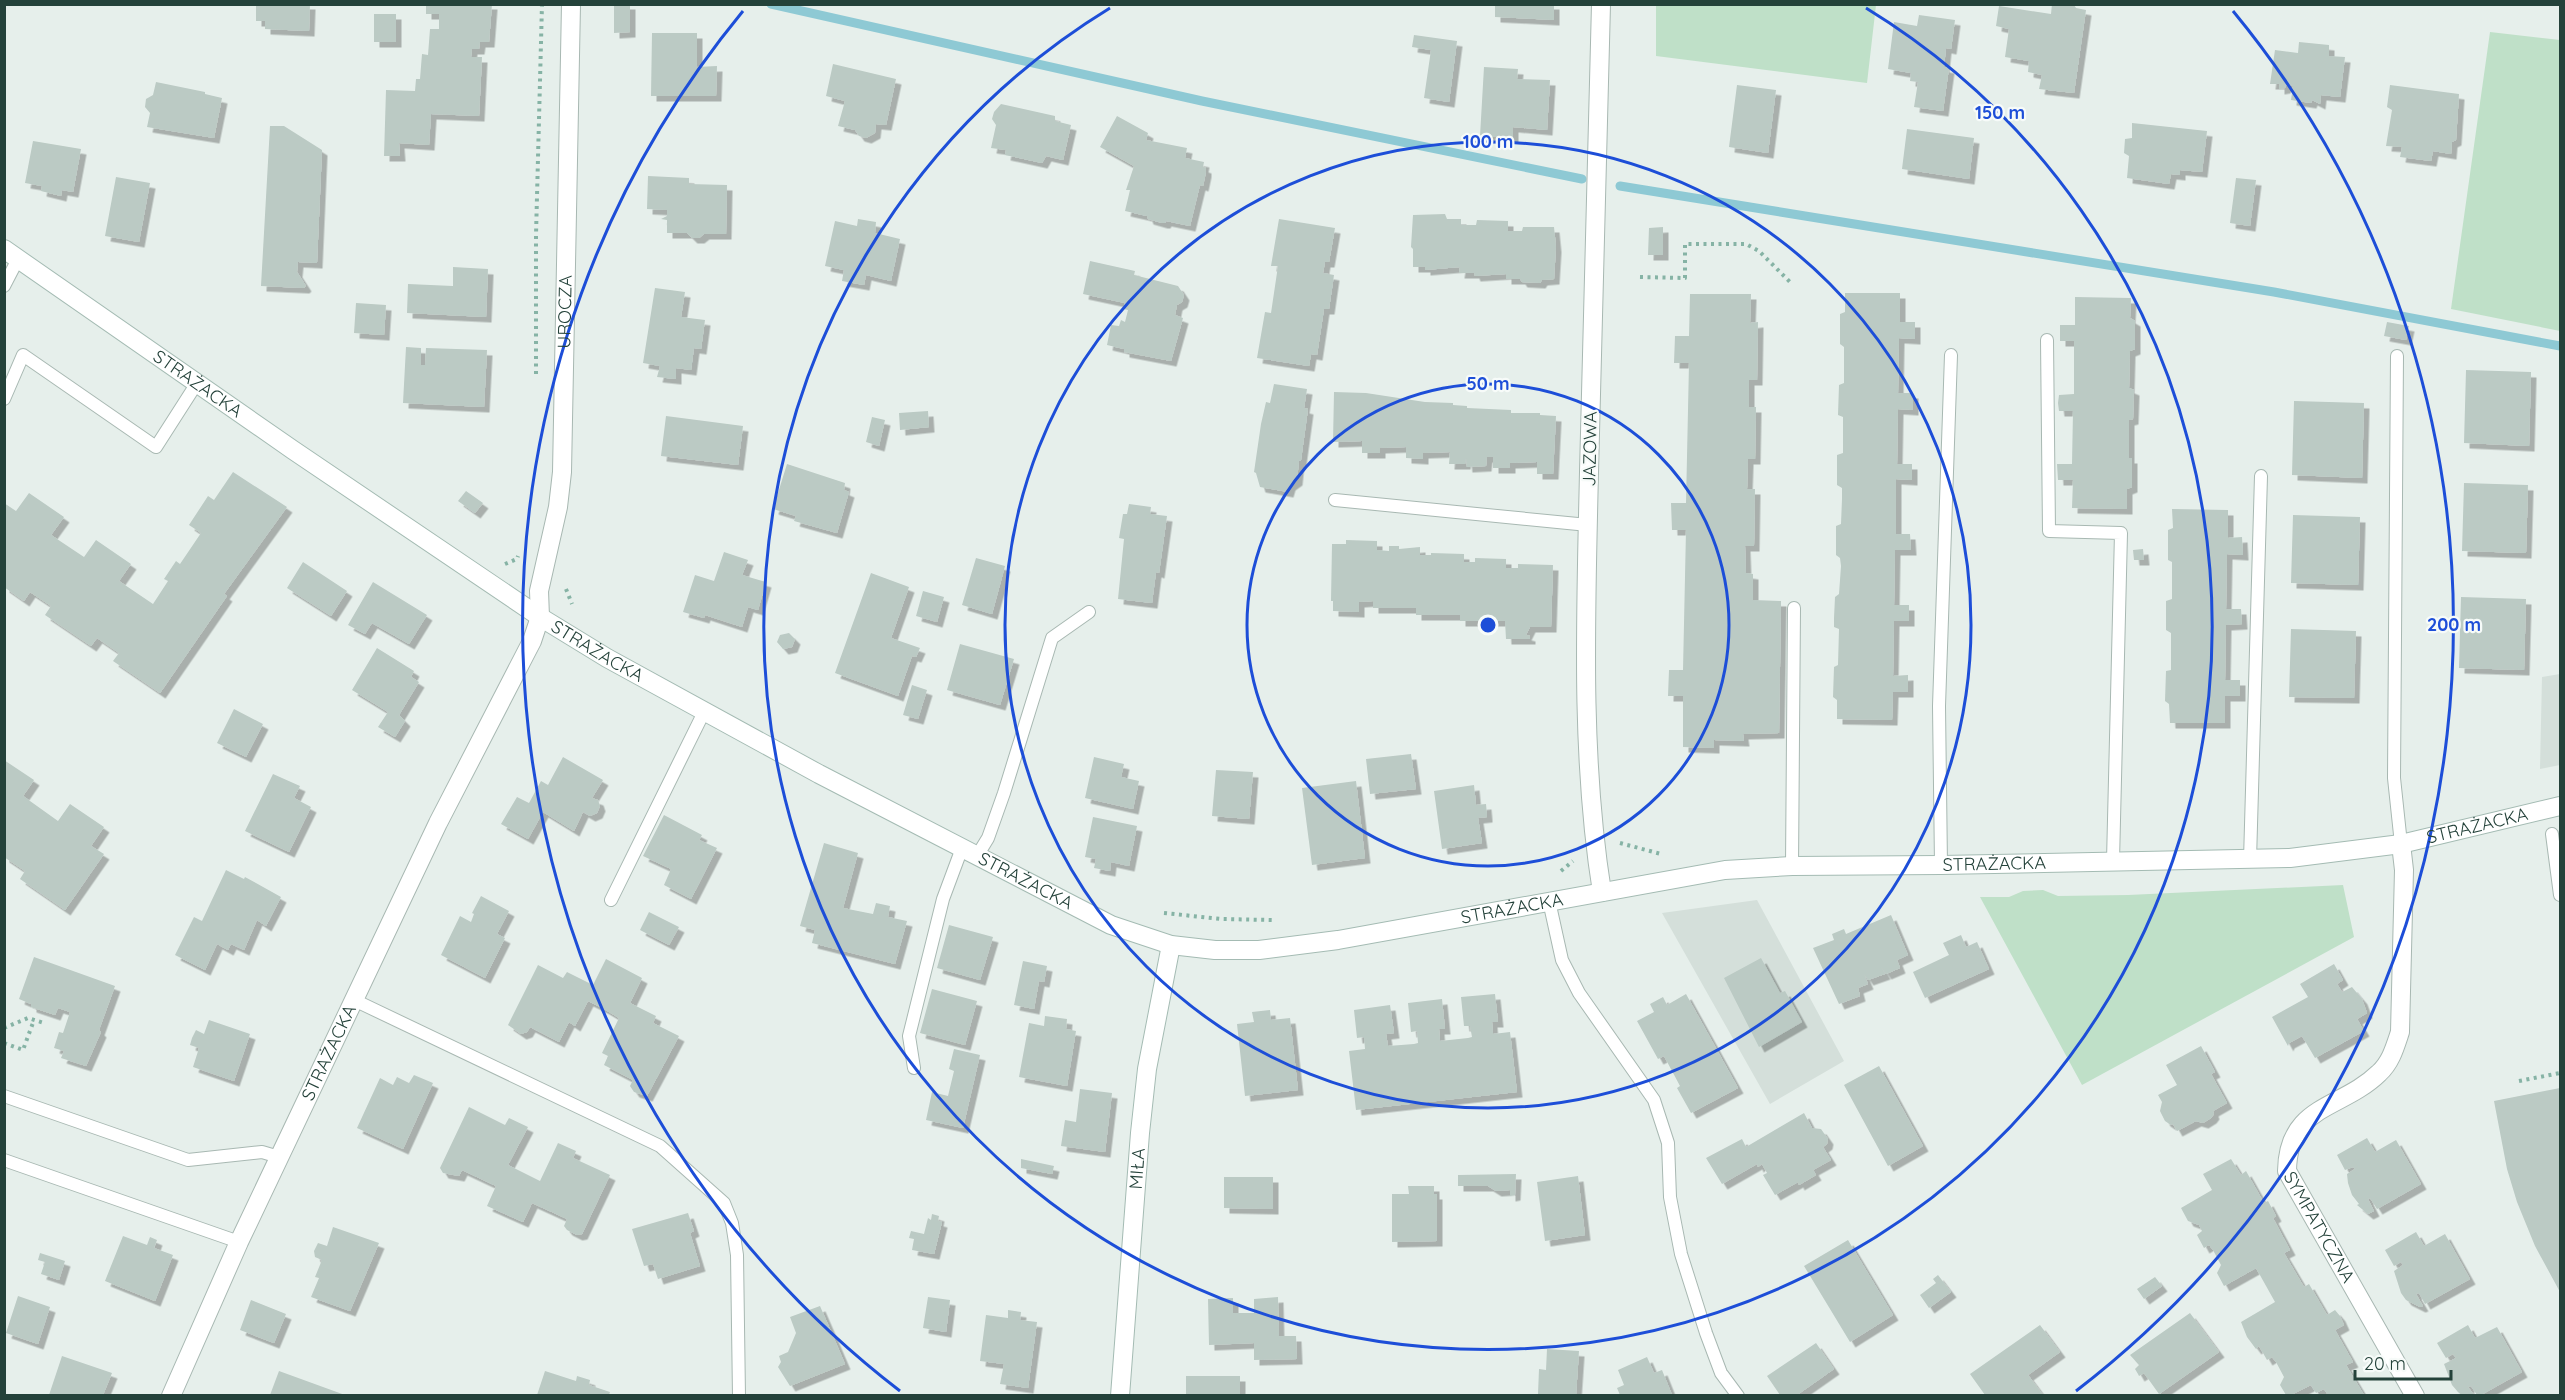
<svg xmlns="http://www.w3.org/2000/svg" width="2565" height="1400" viewBox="0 0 2565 1400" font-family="Quicksand,sans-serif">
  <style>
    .built { fill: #d4dfda }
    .green { fill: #bfe0c8 }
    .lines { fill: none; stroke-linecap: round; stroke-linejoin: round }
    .stream { stroke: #8ec9d4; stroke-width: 9 }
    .building { fill: #bbcac4; filter: url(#shadow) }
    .lane-casing { stroke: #a8b8b2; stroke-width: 14 }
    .street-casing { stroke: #a8b8b2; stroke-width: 20 }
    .secondary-casing { stroke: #a4bbb3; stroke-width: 20 }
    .path { stroke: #86b3a5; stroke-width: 4; stroke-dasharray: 3 4.5; stroke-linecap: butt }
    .lane { stroke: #fff; stroke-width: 12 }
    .street { stroke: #fff; stroke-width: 18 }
    .secondary { stroke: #fff; stroke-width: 18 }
    .ring { fill: none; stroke: #1d4ed8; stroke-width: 3 }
    .labels { text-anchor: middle; stroke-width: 4.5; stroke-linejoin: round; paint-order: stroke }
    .street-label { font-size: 18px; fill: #24423a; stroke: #f7fbf9 }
    .centre { fill: #1d4ed8; stroke: #f7fbf9; stroke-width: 3 }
    .ring-label { font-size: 18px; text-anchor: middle; font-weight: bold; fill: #1d4ed8; stroke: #f7fbf9; stroke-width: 4.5; stroke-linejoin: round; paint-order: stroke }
  </style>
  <defs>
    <filter id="shadow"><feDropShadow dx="5.5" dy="5.5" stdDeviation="0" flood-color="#0004"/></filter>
  </defs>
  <rect width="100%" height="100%" fill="#e6efeb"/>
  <path class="built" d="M2560,674v91l-20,4 2,-92z
    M1757,900l87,161 -74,43 -108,-191z"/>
  <path class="green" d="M1656,5h220l-9,78 -211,-27z
    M2490,32l70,8v291l-109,-22z
    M2343,885l11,52 -272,148 -102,-188h29l14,-6 20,-1 15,6 70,-1z"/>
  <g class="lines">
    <path class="stream" d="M771,4l431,97 380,78
      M1620,186l654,106 286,54"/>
  </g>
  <path class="building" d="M256,4h54l-1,27 -44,-2v-8h-9z
    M426,4h66l-3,38h-9l-1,7h-7l-1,8h11l-3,59 -48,-2 -2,31 -30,-2 1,13h-16l2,-66 29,1 1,-12h4l2,-25 6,1 2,-26h9v-15h-13z
    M614,4h16v28l-16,1z
    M1495,4h59v16l-59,-3z
    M2052,4l22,1 2,3 10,2 -12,83 -35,-4 3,-14 -14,-3 1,-11 -24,-4 4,-28 -13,-3 3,-20 52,8z
    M374,14h22v28h-22z
    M1919,15l36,5 -4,29 -5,-1 -2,19 5,1 -6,43 -29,-4 4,-25 -8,-1 1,-8 -23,-4 6,-47 23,4z
    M652,33h45v34l20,-1 -1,30h-65z
    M1414,35l43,6 -8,61 -25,-4 7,-48 -19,-3z
    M2299,42l30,3v11l16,1 -5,40 -19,-2 -1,9 -8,-4 -1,3 -20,-3 2,-14 -7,-1 -1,3 -6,1v-5h-9l5,-34 23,3z
    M833,64l63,15 -10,46 -10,-1 -1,9 -9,5 -7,-2 -4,-6 -17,-4 7,-25 -19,-5z
    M1484,67l34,2 -1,10 33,1 -3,50 -34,-3v11l-33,-2z
    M156,82l49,10v2l17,4 -8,40 -67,-11 3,-14 -5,-6 1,-8 7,-4z
    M1737,85l39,5 -8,63 -39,-6z
    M2390,85l69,9 -3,46 -4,2 -1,12 -18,-3 -2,10 -31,-4 2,-10 -16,-1 6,-36 -5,-3z
    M1001,104l54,12v5l16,4 -8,35 -17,-4 -4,7 -37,-8 1,-5 -15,-2 5,-23 -4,-6 2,-7z
    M1117,116l31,17 -2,7 41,8 -2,10 19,4 -1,5 3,1v4l-3,14 -3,-1 -10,41 -24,-5 -1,2h-3l-14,-4 -1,-3 -22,-5 5,-21h-4l8,-24 -34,-19z
    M2132,123l75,8 -5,41 -22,-2v5l-9,-1 -2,10 -42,-6 2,-22 -5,-3 1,-14 7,-1z
    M270,126h14l38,24 -5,113 -19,-1 -1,10 9,14 -2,2 -43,-2z
    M1907,129l67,9 -5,41 -67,-10z
    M33,141l48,8 -8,43 -11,-2 -1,6 -20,-5 1,-5 -17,-3z
    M648,176l41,2v6l38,1 -1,49h-22l-5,4h-7l-5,-5h-20v-13l-6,-1 6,-3v-6l-20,-1z
    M116,177l34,6 -11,59 -34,-6z
    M2236,178l20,2 -6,46 -20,-3z
    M1445,214l2,5h14v6h15l1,-5 31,1v10h14l1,-4h31l2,20 -2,32 -12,1 -2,3 -18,-1 -2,-3h-14v-5l-31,2 -1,-3h-15l1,-6 -35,3v-3h-12v-18l-2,-2 2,-32z
    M858,219l18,3 -1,11 25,6 -9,42 -25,-6 -2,10 -22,-4 2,-11 -19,-4 10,-45 22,5z
    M1279,219l56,9 -6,34h-4l-2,11 11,2 -5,34h-5l-7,46 -6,-1 -2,12 -52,-8 8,-46 6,1 7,-47h-7z
    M1663,227v28h-15l1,-27z
    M1090,261l45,10 -1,4 44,11 6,9 -2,7 -5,3 -2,10 8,3 -12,43 -47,-9v-3l-17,-4 4,-20 8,1 2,-6 4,2 3,-12 -5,-1 2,-6 -42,-9z
    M453,267l35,2 -2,48 -79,-4 1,-29 45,2z
    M655,288l30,4 -4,25 24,3 -4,29 -7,-1 -3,22 -15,-2v11l-19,-2 3,-11 -17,-3z
    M1845,293h55v29h15v17l-16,-1 -1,55h15v17l-15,-1 -1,55h15v16l-16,-1v55h14l1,16h-16l-1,55h15v16h-15l-1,55 15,-1v17h-15l-1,28 -55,-1v-19l-4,-3 1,-30 4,-2 1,-36 -5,-2v-9l1,-21 4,-3 2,-28 -1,-8 -4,-3v-29l5,-2 1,-25v-11l-5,-3v-30l6,-2v-36l-5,-2 1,-30 5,-2v-36l-4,-3v-30l5,-2z
    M1690,294h61l-1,29 8,-1 -1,58h-8v27h7l-1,52h-7v2l-1,28h8l-1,57h-9l1,27 7,1v26l28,1 -2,132 -36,1 1,7 -30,-1v8l-31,-1v-51h-15l1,-26h14l3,-140h-14l-1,-27h15l3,-140h-15l1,-27h14z
    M2075,297l56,1 -1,20 5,3v28l-5,2 -1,37 5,2 -1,29 -4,1v38h3v29l-5,2v20l-55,-1 1,-28h-15l-1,-16h15l1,-53h-14l-1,-8 1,-8 15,-1v-53h-14v-16h15z
    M356,303l30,2 -2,30 -30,-2z
    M2387,322l22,4 -3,14 -22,-4z
    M406,347l15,1v17h4l1,-17 61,2 -3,57 -81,-4z
    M2466,370l65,2 -2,74 -65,-3z
    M1274,384l33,5 -3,19 4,1 -7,51 -2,1 -2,19 -7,5 -2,7 -28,-5 -4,-14 -2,-1 7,-48 5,-22 4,1z
    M1334,392l32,1 59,9 28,1v2l14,1v2l44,2v3h29v2l16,1 -3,58h-16v-12l-27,1v5h-17v-11h-6l-1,9 -19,1 -1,-9 -1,6h-16l1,-12 -27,1v6l-17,-1v-11l-26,1v5h-18v-12l-29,1z
    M2294,401l70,2 -2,75 -70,-3z
    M928,411l1,16 -29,3 -1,-17z
    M666,416l77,10 -5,39 -77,-9z
    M872,417l13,3 -6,26 -13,-4z
    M787,464l58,19 -1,7 5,2 -12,41 -43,-12 2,-5 -23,-7z
    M233,472l54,35 -63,87 3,2 -67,97 -47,-32 6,-8 -22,-15 -6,8 -46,-31 6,-9 -21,-14 -6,9 -20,-14v-84l12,8 13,-18 35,24 -13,18 33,22 12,-17 35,24 -12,17 34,23 15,-23 -4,-2 12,-18 4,3 21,-31 -12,-8 19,-29 6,4z
    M2464,483l64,2 -2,68 -64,-2z
    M466,491l17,12 -8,10 -17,-12z
    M1129,504l22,3 -1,7 17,2 -8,57 -3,-1 -4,31 -34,-4 6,-60 -5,-1 4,-24h4z
    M2172,509l56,1v28l14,-1 1,18 -16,-1 -1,55h15l1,15 -16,1 -1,55h15v16h-15v27h-55l-1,-19 -4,-3 1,-30 5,-1v-37l-5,-3v-29l6,-2v-37l-4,-2v-30l5,-2z
    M2293,515l67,2 -2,68 -67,-2z
    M1346,540l31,1v9l12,1v-5h10v3l21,-2v8h11v-2l33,1v8h11v-4l31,1v9h12v-4l35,1 -2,62h-21l-4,8 4,1v3h-24l-1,-18h-45v-6h-44v-7h-43v-7l-14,1v10l-26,-1v-10h-2l1,-57h14z
    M2143,549l1,11h-10l-1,-10z
    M724,552l24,8 -6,15 24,7 -8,28 -10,-3 -6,20 -37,-12 -1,3 -21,-6 12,-37 19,6z
    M976,558l29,8 -13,48 -30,-9z
    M303,562l44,29 -16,25 -44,-28z
    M871,573l38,14 -18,51 29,10 -4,9 -4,-1 -14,40 -63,-23z
    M373,582l54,33 -18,29 -37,-21 -7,11 -17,-9z
    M923,591l21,6 -7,25 -21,-6z
    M2461,597l65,2 -2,71 -65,-2z
    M2291,629l65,2 -2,67 -65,-1z
    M789,633l6,6 -3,8 -9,2 -6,-7 3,-7z
    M960,644l54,15 -14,46 -53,-15z
    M377,648l37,23 -3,6 8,5 -20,33 6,6 -10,16 -17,-10 10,-15 -36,-22z
    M912,685l15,5 -9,29 -15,-4z
    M234,709l29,15 -17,33 -29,-14z
    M1411,754l5,35 -46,5 -4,-35z
    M563,757l40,23 -11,18 6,2 2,6 -3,7 -7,3 -7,-4 -9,19 -31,-19 -15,27 -27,-15 16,-27 12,6 12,-22 7,4z
    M1094,757l30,7 -3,13 18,4 -6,28 -48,-11z
    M4,760l30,20 -11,16 35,25 12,-17 34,23 -13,19 13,8 -39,56 -45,-31 5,-8 -21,-14z
    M1216,770l37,2 -4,47 -37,-3z
    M273,774l27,12 -6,12 17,9 -22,45 -44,-21z
    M1356,781l9,77 -53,7 -10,-77z
    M1474,785l2,20 10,-1 1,11v2l-9,1 4,25 -40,6 -8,-58z
    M664,815l38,20 -3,5 18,8 -26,51 -27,-14 7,-16 -28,-13z
    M1093,817l44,9 -8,40 -18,-4 -1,9 -16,-3 2,-9 -11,-2z
    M824,843l34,10 -15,55 30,6 3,-11 14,3 -2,11 19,4 -12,43 -83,-21 3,-13 -15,-4z
    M226,870l18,9 1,-2 36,20 -15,29 -9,-6 -13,30 -13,-6 -3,6 -11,-6 -12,26 -30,-15 19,-38 8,4z
    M481,896l28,15 -12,23 8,4 -20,40 -44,-23 19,-39 11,6 3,-8 -2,-1z
    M649,912l30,15 -10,18 -29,-15z
    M1891,915l17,40 -11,5 3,8 -14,6 -5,-7 4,7 -17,6 -4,-6 4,10 -10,4 2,8 -21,8 -26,-56 21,-8 -2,-6 12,-5 2,5z
    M949,925l44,12 -13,43 -43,-12z
    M1961,935l5,12 11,-5 12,27 -64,29 -12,-26 36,-17 -6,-12z
    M34,957l81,29 -16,44 2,2 -15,34 -25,-8 3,-7 -10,-3 5,-16 4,1 7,-21 -12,-4 -3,7 -24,-8v-3l-12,-5z
    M1761,958l19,35 5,-2 17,31 -43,25 -35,-69z
    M606,959l36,19 -12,25 26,13 -3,7 26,13 -32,60 -13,-4 -4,-6 3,-6 -29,-15 4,-9 -6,-3 17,-35 -15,-9 -16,-8 -13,25 -6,-4 -10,20 -29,-15 -3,5 -6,2 -13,-9 30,-60 25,13 4,-6 26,13z
    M1023,961l24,5 -3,16 -5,-1 -5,28 -20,-4z
    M2334,964l9,16 -6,4 5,8 10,-5 10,12 5,14 -10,6 7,12 -49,27 -13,-22 -13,7 -1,3 -16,-29 36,-20 -8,-13z
    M932,989l45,12 -12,44 -45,-12z
    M1495,994l3,28h-6l1,12 17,-2 7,60 -161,18 -7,-59 16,-2 -1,-12 -7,1 -3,-28 36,-5 4,28 -8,1 2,12 26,-2 4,-1 -1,-12 -6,1 -3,-29 34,-4 3,30h-6l1,12 28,-3 4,-1 -2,-11h-6l-3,-29z
    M1686,994l52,94 -47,25 -14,-25 3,-2 -16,-30 -6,3 -21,-38 17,-9 -4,-8 13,-7 4,8z
    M1270,1010l1,10 19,-2 8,72 -53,6 -8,-72 17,-2 -2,-10z
    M1045,1016l22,3 -1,10 10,2 -9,55 -48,-9 10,-54 15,3z
    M209,1020l41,14 -16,47 -41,-14 6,-19 -9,-3 2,-7 4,-8 8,4z
    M2201,1046l14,26 -4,2 16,29 -14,8 1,3 -3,4 -8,5 -7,-2 -19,10 -4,-7 -2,1 -6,-4 -5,-10 2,-9 -4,-7 19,-10 -11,-20z
    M954,1049l26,6 -17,73 -37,-8 6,-28 16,4 6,-25 -5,-2z
    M1879,1066l44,80 -35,20 -44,-81z
    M414,1075l19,8 -30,66 -46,-21 23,-50 13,7 4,-8 12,6z
    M2560,1088v204l-25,-46 -18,-44 -10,-33 -13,-68z
    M1080,1089l32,4 -7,59 -44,-6 4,-26 11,2z
    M469,1107l36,18 4,-7 19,9 -20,38 32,16 18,-38 18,8 -3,7 37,17 -28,59 -5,1 -10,-5 -3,-4 3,-7 -35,-16 -9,19 -36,-16 9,-20 -34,-16 -3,6 -16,-3 -3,-5z
    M1804,1113l8,15 9,1 7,10 -1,5 -4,3 8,13 -18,10 3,5 -17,10 -1,-3 -23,13 -12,-20 4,-2 -5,-9 -4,3 -1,-3 -35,20 -16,-26 36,-19 4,8z
    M2367,1138l8,14 21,-12 25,44 -44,25 -7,-11 -2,1 6,12 -6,3 -11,-9 2,-1 -7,-9 -4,-12 -1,-9 8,-5 -2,-2 -8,3 -8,-15z
    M1021,1159l33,7 -2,8 -31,-6z
    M2231,1159l10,16 5,-4 18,32 4,-2 8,15 -3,2 17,32 -6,3 20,34 5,-3 18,31 8,-5 5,6 4,9 -9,5 18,32 -7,3 18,30h-36l-4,-6 -8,4 -5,-8 -20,10h-5l-6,-10 4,-8 -8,-15 -4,-5 -5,3 -8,-14 -3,3 -9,-12 -6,-15 34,-20 -19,-34 -32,18 -7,-13 4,-8 -8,-15 -4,-5 -5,3 -7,-13 5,-4 -3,-6 -11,-4 -7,-13 31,-18 -9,-16z
    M1516,1174l-1,21 -5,1v-6l-14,1 -8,-5h-30v-11z
    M1578,1176l7,59 -40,6 -8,-59z
    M1224,1177h49v32l-49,-1z
    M1408,1186h26v8h3v47l-45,1v-48h17z
    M688,1213l6,18 -4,2 10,33 -42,13 -5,-15 -9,2 -12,-37z
    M932,1214l7,2 -1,5 4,1 -8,32 -22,-4 2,-11 -5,-1 2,-7 13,3 4,-16 3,2z
    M333,1227l46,16 -29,68 -39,-14 8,-19 -4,-1 7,-17 -7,-3 -1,-6 4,-8 9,3z
    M2416,1232l8,14 21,-12 25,45 -45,25 -6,-11 -3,1 7,12 -3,1 -14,-7 -5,-7 -7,-22 9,-6 -2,-3 -7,4 -9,-16z
    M123,1236l24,9 3,-8 7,3 -3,8 19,7 -18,46 -50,-20z
    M1848,1240l45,75 -43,27 -46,-76z
    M40,1253l25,8 -6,19 -18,-6 4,-12 -7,-2z
    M1938,1275l13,17 -22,16 -9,-13 16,-12 -3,-4z
    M2155,1277l7,9 -18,13 -7,-10z
    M18,1296l32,11 -12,37 -32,-11z
    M928,1297l22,3 -4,32 -23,-4z
    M1278,1297l1,39h17l1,23 -43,1v-17l-45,2 -1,-46 25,-1v15h21v-14z
    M251,1300l35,14 -12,29 -34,-13z
    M820,1306l25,58 -55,22 -12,-19 3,-5 -2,-6 9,-4 8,-19 -6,-16z
    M1008,1310l13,2 -1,8 17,2 -9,66 -28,-4 4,-20 -24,-3 6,-46 22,3z
    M2190,1313l29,39 -60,42 -15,-21 -5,3 -1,-2 -3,-5 4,-4 -9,-10z
    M2040,1325l20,27 -32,23 15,20h-58l-15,-21z
    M2468,1325l7,13 22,-11 25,45 -41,23h-4l-6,-9 -3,1 6,8h-12l-4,-3 -6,-7 -8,-21 12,-6 -3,-4 -7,4 -9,-15z
    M1816,1343l18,26 -37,26h-17l-13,-19z
    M1547,1349l32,2 -3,44 -38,-1 1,-25 7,1z
    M62,1356l50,17 -9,22h-54z
    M1647,1357l7,16 8,-3 10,25h-52l-3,-7 7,-3 -6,-15z
    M279,1371l66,24h-75z
    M545,1371l31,10 1,-5 13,4 -1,5 21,7 -1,3h-72z
    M1186,1376h54v19h-54z"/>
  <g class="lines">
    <g class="lane-casing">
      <path id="lane" d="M4,286l14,-27
        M2047,340l2,191 72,2 -8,328
        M2397,356l-3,422 7,66
        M4,399l19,-44 133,92 41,-64
        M1335,500l253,25
        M2552,834l8,61
        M977,856l11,-18 16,-45 48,-155 37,-26
        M2250,860l11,-384
        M1941,865l-2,-159 12,-351
        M1792,866l2,-258
        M611,900l93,-188
        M1549,901l13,59 17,33 75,107 14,43 2,54 11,57 25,79 15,40 17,23
        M354,1000l306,146 64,57 8,20 5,32 2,141
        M914,1068l-5,-32 34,-137 19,-51
        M4,1096l184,64 74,-8 17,5
        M4,1160l235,82"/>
    </g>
    <g class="street-casing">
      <g id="street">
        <path d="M1601,4c-4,156 -8,312 -12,468 -3,139 -9,283 13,420"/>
        <path id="s1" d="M2401,844l3,26 -4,162c-5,15 -9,30 -21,41 -38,37 -91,31 -92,98l128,225"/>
        <path id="s2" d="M171,1396l68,-154 199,-419 94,-182 8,-24 -1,-26 19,-84 4,-35 9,-468"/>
      </g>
    </g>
    <g class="secondary-casing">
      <g id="secondary">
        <path id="s3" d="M4,249l289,201 247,167 67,41 212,116 292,151 60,20 44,5h44l79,-10 387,-70 67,-4 149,-1 349,-7 111,-14 159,-38"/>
        <path id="s4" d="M1120,1396l20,-263 7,-64 24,-124"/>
      </g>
    </g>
    <path class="path" d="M1640,277l45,1v-34h61l13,7 31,31
      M536,374v-139l6,-231
      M505,564l12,-5 1,-3
      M566,589l6,15
      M1620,843l41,11
      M1561,871l12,-10
      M1164,913l57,6 52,1
      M4,1028l24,-10 16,5
      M4,1043l19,7 11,-30
      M2519,1081l41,-8"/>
    <use href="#lane" class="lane"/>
    <use href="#street" class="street"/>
    <use href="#secondary" class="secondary"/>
  </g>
  <g class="ring">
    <circle cx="1488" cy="625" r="241"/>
    <circle cx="1488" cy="625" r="483"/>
    <path d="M1866 8A724 724 0 1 1 1110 8"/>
    <path d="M900 1391A966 966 0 0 1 743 11M2233 11A966 966 0 0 1 2076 1391"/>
  </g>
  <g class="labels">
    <g class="street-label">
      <text dy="6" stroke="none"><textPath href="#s2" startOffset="1170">UROCZA</textPath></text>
      <text dy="6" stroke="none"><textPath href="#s3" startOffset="236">STRAŻACKA</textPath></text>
      <text transform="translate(1590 449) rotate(-89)" y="6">JAZOWA</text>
      <text dy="6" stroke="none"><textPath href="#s3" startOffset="717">STRAŻACKA</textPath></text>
      <text dy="6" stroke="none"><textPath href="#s3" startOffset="2679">STRAŻACKA</textPath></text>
      <text dy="6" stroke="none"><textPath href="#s3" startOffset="2193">STRAŻACKA</textPath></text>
      <text dy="6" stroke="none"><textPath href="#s3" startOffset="1203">STRAŻACKA</textPath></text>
      <text dy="6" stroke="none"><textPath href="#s3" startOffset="1707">STRAŻACKA</textPath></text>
      <text dy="6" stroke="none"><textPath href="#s2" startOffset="378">STRAŻACKA</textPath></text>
      <text dy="6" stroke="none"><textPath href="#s4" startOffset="228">MIŁA</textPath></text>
      <text dy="6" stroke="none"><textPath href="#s1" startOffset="442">SYMPATYCZNA</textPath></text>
    </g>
  </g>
  <circle cx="1488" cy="625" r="9" class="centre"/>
  <g class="ring-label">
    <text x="2000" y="119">150 m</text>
    <text x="1488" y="148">100 m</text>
    <text x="1488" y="390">50 m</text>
    <text x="2454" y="631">200 m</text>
  </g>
  <rect width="2565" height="1400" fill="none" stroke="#24423a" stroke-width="12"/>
  <path d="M2355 1370v9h96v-9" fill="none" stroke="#24423a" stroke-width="3"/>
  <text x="2364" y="1370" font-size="18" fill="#24423a" stroke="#f7fbf9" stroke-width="4.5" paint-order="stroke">20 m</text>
</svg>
